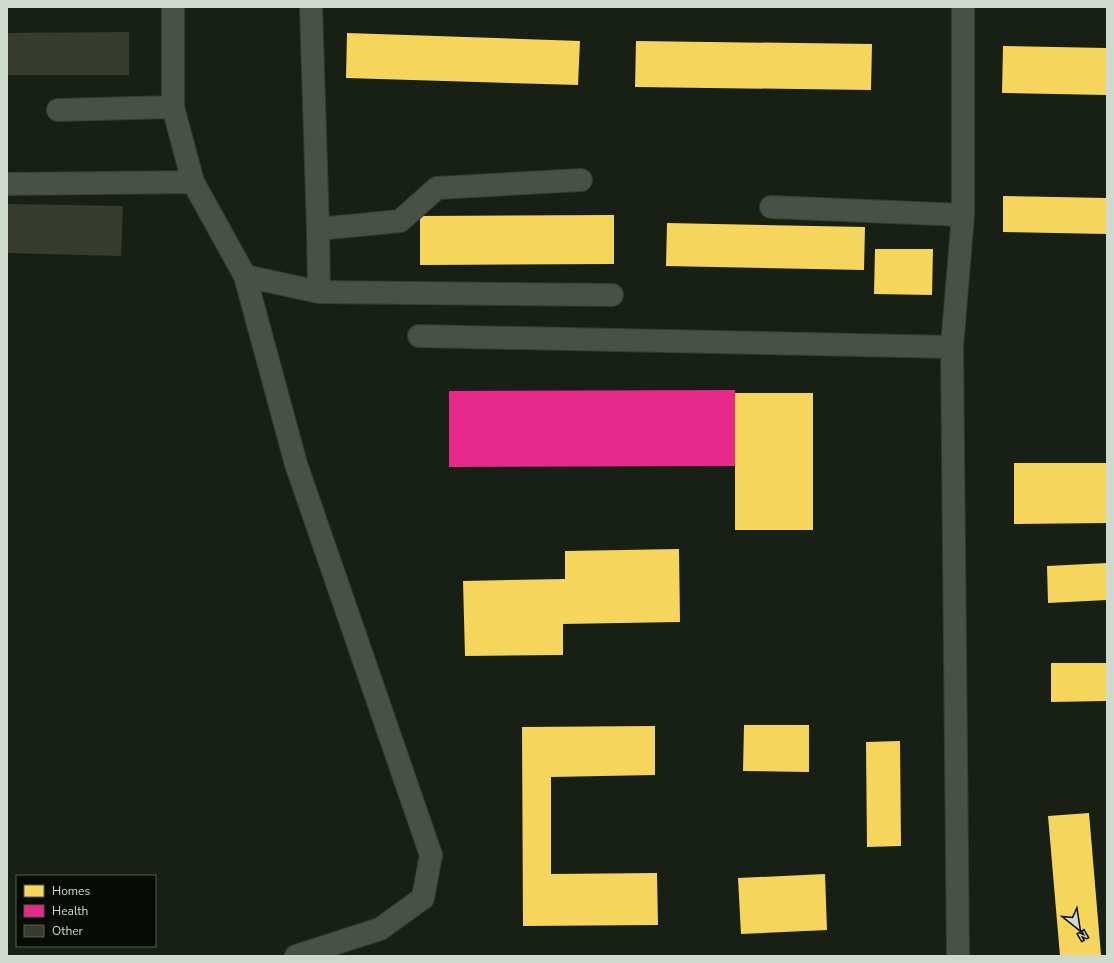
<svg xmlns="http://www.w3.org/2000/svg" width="1114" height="963" viewBox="0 0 1114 963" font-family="'Nunito Sans',sans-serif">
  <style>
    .homes { fill: #f6d55c }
    .health { fill: #e7298a }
    .building { fill: #383c2f }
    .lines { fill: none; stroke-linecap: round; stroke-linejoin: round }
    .minor-casing { stroke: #353b34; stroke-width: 24 }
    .minor { stroke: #495048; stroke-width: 22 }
  </style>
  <rect width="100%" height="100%" fill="#182016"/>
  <path class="homes" d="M347,33l233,8 -2,44 -232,-7z
    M636,41l236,3 -1,46 -236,-3z
    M1003,46l104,2v47l-105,-2z
    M1003,196l104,2v36l-104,-2z
    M614,215v49l-194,1v-49z
    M667,223l198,4 -1,43 -198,-4z
    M875,249h58l-1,46 -58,-1z
    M735,393h78v137h-78z
    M1014,463h93v60l-93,1z
    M679,549l1,73 -117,2v31l-98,1 -2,-75 102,-2v-28z
    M1107,563v37l-59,3 -1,-37z
    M1051,663h56v38l-56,1z
    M744,725h65v47l-66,-1z
    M655,726v49l-104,2v97l106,-1 1,52 -135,1 -1,-199z
    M900,741l1,105 -34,1 -1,-105z
    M1089,813l12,142 -41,1 -12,-140z
    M825,874l2,56 -86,4 -3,-56z"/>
  <path class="health" d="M735,390v76l-286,1v-76z"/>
  <path class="building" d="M129,32v43h-122v-42z
    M7,204l116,2 -2,50 -114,-3z"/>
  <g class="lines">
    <g class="minor-casing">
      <path id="minor" d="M173,7v100l20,75 52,94 51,188 135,391 -8,43 -43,31 -84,27
        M311,7l7,222 1,63
        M58,110l115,-3
        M7,184l186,-2
        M771,207l192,8
        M318,229l82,-8 37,-33 144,-8
        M245,276l74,16 293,3
        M419,336l533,11
        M958,956l-6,-609 11,-132v-208"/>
    </g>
    <use href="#minor" class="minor"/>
  </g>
  <rect width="1114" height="963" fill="none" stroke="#d0d9ce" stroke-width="16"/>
  <rect x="16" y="875" width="140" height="72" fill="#060b05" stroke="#575d55"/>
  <rect x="24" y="885" width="20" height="12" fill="#f6d55c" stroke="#575d55"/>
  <text x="52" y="895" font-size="12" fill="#d0d9ce">Homes</text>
  <rect x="24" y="905" width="20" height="12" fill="#e7298a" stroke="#575d55"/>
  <text x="52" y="915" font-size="12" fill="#d0d9ce">Health</text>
  <rect x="24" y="925" width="20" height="12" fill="#383c2f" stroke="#575d55"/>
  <text x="52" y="935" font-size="12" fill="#d0d9ce">Other</text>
  <g transform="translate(1078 927) rotate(150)" stroke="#060b05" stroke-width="3" paint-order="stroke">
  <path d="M0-3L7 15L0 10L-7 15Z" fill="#d0d9ce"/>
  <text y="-6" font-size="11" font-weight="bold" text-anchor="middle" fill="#d0d9ce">N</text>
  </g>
</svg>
